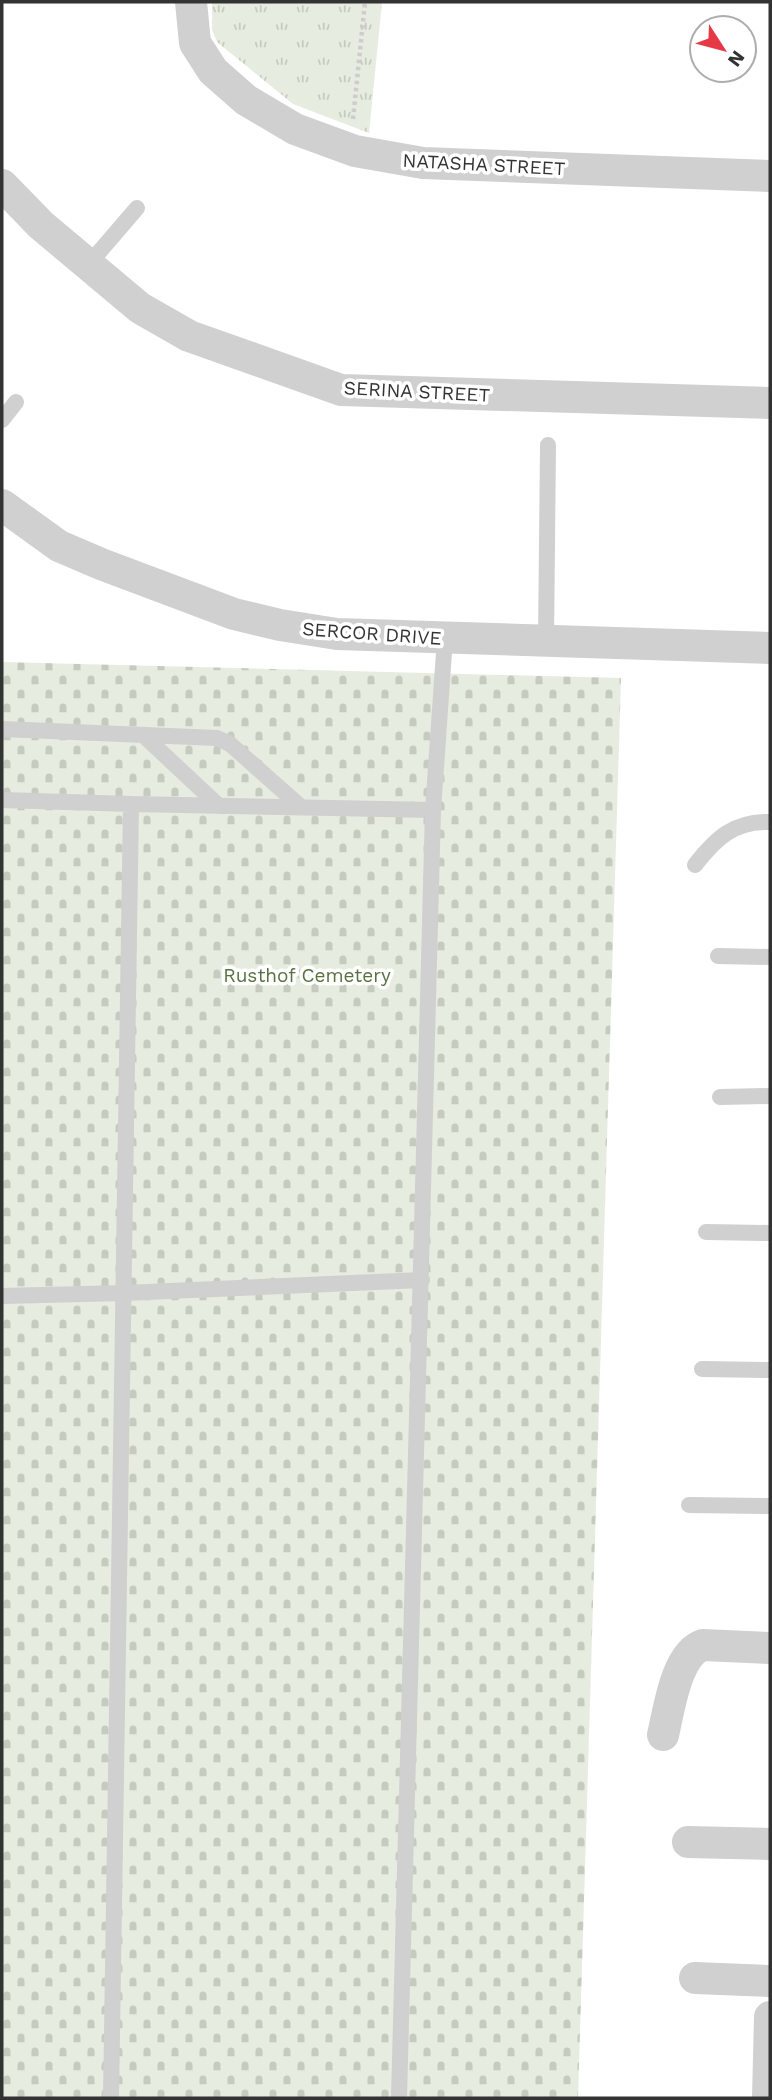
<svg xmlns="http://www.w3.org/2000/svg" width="772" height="2100" viewBox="0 0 772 2100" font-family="'Work Sans',sans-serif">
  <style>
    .cemetery { fill: url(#cemetery-stones) }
    .park { fill: url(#park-tufts) }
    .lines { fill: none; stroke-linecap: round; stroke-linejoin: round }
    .path { stroke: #cdcdcd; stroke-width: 4.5; stroke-dasharray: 3.5 3.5; stroke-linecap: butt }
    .lane { stroke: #d0d0d0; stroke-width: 16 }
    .street { stroke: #d0d0d0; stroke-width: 32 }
    .labels { text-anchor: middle; stroke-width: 7; stroke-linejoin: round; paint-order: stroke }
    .street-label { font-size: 19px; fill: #333; stroke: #fff }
    .park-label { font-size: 19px; fill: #56703f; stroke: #fff }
  </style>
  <defs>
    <pattern id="cemetery-stones" width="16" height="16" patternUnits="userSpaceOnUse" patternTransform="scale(1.75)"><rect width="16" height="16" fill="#e6ecdf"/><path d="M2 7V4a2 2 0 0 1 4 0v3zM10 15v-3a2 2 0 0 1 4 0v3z" fill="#c6cbc0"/></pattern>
    <pattern id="park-tufts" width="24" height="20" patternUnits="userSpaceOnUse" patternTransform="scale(1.75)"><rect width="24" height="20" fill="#e6ecdf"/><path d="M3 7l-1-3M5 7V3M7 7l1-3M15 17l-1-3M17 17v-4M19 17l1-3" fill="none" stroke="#c6cbc0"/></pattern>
  </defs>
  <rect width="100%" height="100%" fill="#fff"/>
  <path class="cemetery" d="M2,662l619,16 -43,1420h-576z"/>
  <path class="park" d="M212,2h170l-13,131 -76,-29 -76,-62 -5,-12z"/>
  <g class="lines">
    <path class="path" d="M353,119l12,-117"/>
    <path class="lane" d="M88,265l49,-57
      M2,420l14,-18
      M546,641l2,-196
      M2,729l215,9 13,6 71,63
      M143,735l76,71
      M2,800l129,4
      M695,865c21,-27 39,-44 75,-43
      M718,956l52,1
      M720,1097l50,-1
      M706,1232l64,1
      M2,1296l122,-3 298,-13
      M702,1369l68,1
      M689,1505l81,1
      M111,2098l20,-1294 302,6 12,-172
      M399,2098l34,-1288"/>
    <path class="street" d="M191,2l4,41 18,28 33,29 49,29 60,22 68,12 347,13
      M2,185l39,40 99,83 49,28 152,54 429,13
      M2,505l57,41 42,18 133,50 46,11 57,9 433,14
      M663,1735c6,-25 13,-81 40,-90l67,3
      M688,1842l82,2
      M695,1978l75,3
      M768,2098l2,-81"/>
  </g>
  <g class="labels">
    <g class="street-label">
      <text transform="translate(484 164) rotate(3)" y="7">NATASHA STREET</text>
      <text transform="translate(417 391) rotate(3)" y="7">SERINA STREET</text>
      <text transform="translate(372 633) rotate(4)" y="7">SERCOR DRIVE</text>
    </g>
    <g class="park-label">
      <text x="307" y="982">Rusthof Cemetery</text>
    </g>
  </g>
  <rect width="772" height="2100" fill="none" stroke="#333333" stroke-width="7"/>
  <g transform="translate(723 49) rotate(126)"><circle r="33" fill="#ffffff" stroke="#adadad" stroke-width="2"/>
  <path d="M0-5L12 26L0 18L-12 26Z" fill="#e63946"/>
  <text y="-10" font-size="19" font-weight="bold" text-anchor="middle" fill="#333333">N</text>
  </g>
</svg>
